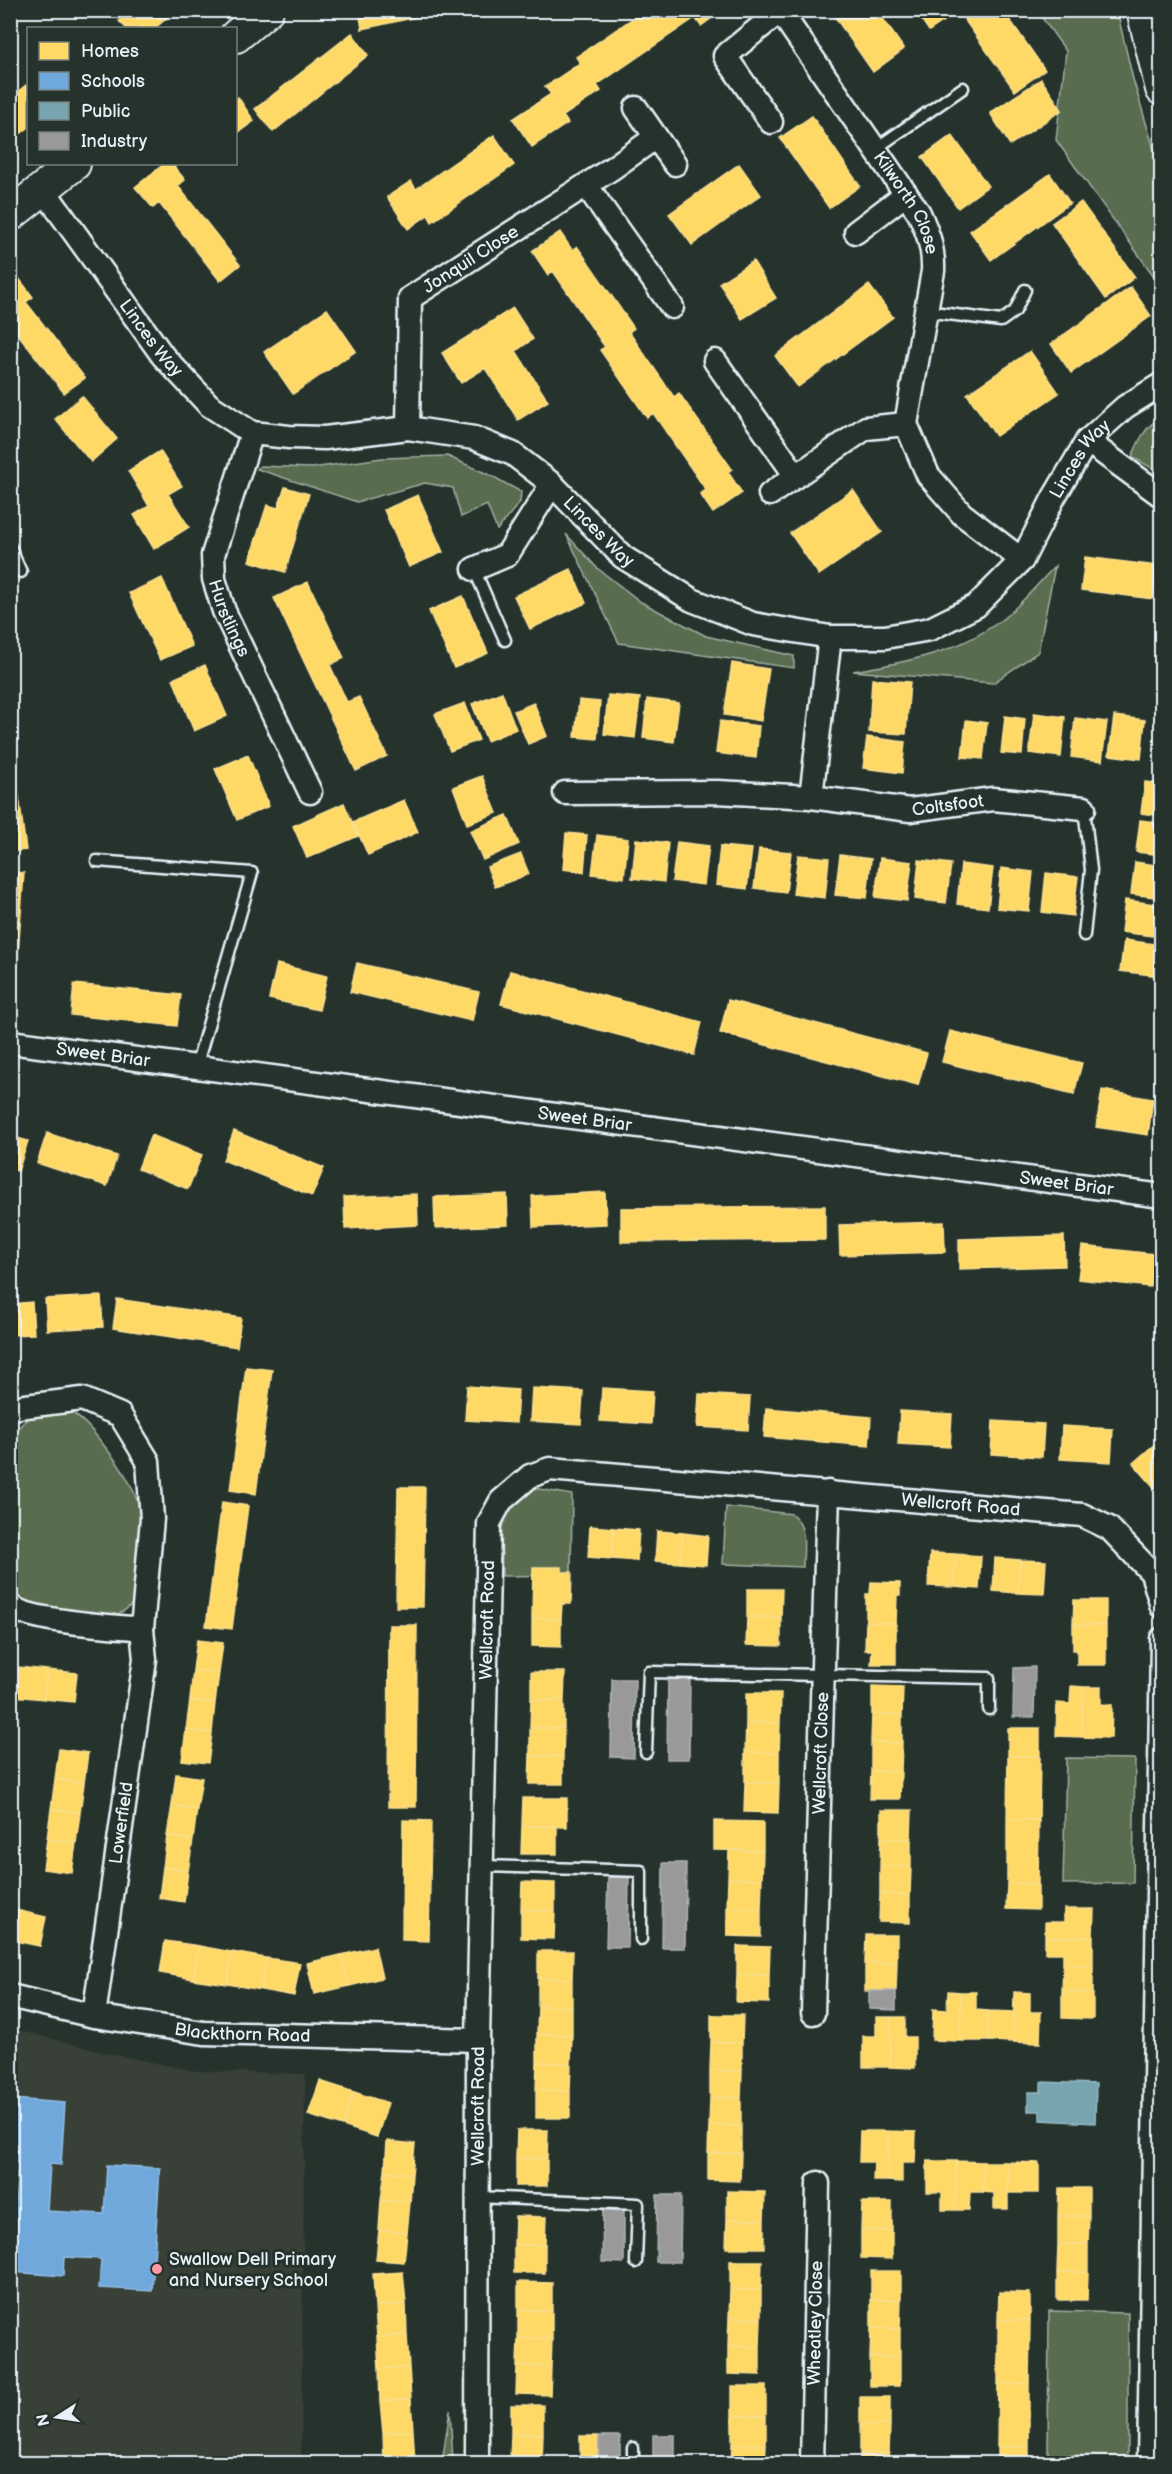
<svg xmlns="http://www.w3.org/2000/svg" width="1172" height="2474" viewBox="0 0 1172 2474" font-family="'Balsamiq Sans',sans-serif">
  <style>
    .built { fill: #384137 }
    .green { fill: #596d50; stroke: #a0afa4; stroke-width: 1.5 }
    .homes { fill: #ffd966; stroke: #f8e092; stroke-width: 1.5 }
    .schools { fill: #6fa8dc; stroke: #93bee4; stroke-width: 1.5 }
    .public { fill: #76a5af; stroke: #98bcc5; stroke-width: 1.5 }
    .industry { fill: #999; stroke: #b1b3b6; stroke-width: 1.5 }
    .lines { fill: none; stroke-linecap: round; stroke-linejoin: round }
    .lane-casing { stroke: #e8f1f8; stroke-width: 15 }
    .street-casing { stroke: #e8f1f8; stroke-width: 27 }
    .secondary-casing { stroke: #e8f1f8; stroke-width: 36 }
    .lane { stroke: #26332d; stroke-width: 10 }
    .street { stroke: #26332d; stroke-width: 22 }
    .secondary { stroke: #26332d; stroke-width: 32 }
    .poi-dot { fill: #ff9aa2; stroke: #26332d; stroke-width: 2 }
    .labels { text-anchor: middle; stroke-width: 6; stroke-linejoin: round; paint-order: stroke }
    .street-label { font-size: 18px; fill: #e8f1f8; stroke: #26332d }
    .poi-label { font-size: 18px; fill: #e8f1f8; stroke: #26332d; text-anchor: start }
  </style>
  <rect width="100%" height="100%" fill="#26332d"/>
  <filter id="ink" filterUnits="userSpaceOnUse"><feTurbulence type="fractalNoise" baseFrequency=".0167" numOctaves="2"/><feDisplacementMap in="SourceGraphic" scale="12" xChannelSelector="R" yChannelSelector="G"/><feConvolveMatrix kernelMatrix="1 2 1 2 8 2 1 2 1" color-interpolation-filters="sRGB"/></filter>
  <g filter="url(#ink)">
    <path class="built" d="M10,2028l96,25 89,18 110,3 -4,389h-290z"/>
    <path class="green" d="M1037,11h80l16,68 28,94v113l-105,-146 10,-89z
      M1161,417v56l-29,-16c7,-17 13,-30 29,-40z
      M447,456l45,20 29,16 -1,10 -23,28 -10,-25 -26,12 -8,-29 -28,-5 -68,19 -100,-33 3,-3 52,2 70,-10z
      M566,534l31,34 44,34 65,34 88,20v12l-175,-25z
      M1055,566l-17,86 -45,31 -140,-12c56,-9 114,-20 158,-59 15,-14 30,-31 44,-46z
      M64,1408c21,12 27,21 42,40 34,42 39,65 35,118 -1,20 -1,37 -21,47 -17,10 -44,1 -63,-2 -16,-2 -38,-6 -46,-22v-147c10,-25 26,-32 53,-34z
      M534,1488l38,7 -1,80 -69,1 -1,-50 8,-19z
      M726,1507l66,7c16,13 11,34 11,53l-80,-3z
      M1066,1758l69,1 -2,124 -70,1z
      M1049,2311l79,2v143l-80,-1z
      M450,2410l3,53h-11z"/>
    <path class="homes" d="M132,10h31l5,7 -13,11h-29l-7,-7z
      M359,10h89l-86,19z
      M645,10h78l-22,16 -6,-8 -98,67 4,6 -38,25 5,7 -36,24 -19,-28 38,-25 -6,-7 35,-24 -4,-6z
      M830,10h47l27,39 -31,23z
      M915,10h45l-31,21z
      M967,10h36l42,60 -30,21 -54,-76z
      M352,33l16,22 -95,77 -18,-23z
      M1041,79l21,31 -52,35 -20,-32z
      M26,85l2,2v41l-18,14v-44z
      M238,97l16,24 -18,13v-35z
      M812,116l48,70 -31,22 -49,-70z
      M494,135l20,30 -82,57 -4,-7 -20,14 -21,-32 24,-16 5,8z
      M952,135l36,51 -30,22 -36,-51z
      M164,164h8l13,16 -7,6 62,79 -20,16 -61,-78 -6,5 -18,-21z
      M739,164l22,31 -69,50 -23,-31z
      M1050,174l20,29 -79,57 -21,-29z
      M1081,202l54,75 -29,22 -54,-76z
      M560,232l12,18 5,-4 57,82 -5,4 45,65 5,-4 53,76 -4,3 14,21 -29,20 -13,-19 6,-4 -53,-77 -6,5 -47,-68 5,-3 -52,-76 -5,4 -16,-24z
      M753,261l23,37 -34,21 -23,-36z
      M18,277l15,20 -7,5 59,76 -21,15 -54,-69v-41z
      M869,285l24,32 -95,70 -23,-31z
      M1131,287l20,29 -80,57 -20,-29z
      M513,308l20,31 -17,12 32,50 -30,19 -33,-52 -24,15 -19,-30z
      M327,309l29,42 -63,43 -29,-42z
      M1030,351l29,42 -63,43 -29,-42z
      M82,396l35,43 -26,23 -36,-43z
      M160,451l22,35 -14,8 21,33 -35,22 -20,-34 15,-9 -21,-35z
      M285,487l24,7 -24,78 -36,-11 18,-56 11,3z
      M853,490l29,42 -63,43 -29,-42z
      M418,495l25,57 -34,15 -25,-57z
      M1085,557l72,9 -4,33 -72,-9z
      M571,569l15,34 -56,26 -16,-33z
      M162,578l30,68 -32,14 -31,-67z
      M308,582l36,76 -14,7 17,37 12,-5 28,59 -31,15 -82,-173z
      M463,596l25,57 -34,15 -25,-57z
      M732,663l37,6 -8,52 -37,-6z
      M205,665l22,51 -33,15 -21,-52z
      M872,679l38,3 -4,52 -37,-2z
      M502,692l14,37 -29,12 -15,-37z
      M608,695l32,3 -5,40 -31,-4z
      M647,699l32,4 -5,39 -31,-4z
      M579,700l21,2 -3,37 -22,-2z
      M465,703l14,37 -29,11 -15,-37z
      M534,703l13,33 -19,8 -14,-33z
      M1034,713l31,4 -4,40 -32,-4z
      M1005,716l20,3 -3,36 -21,-2z
      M1114,716l31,4 -4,39 -32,-4z
      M1075,718l32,4 -5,39 -31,-4z
      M966,720l21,3 -4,36 -21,-2z
      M720,721l39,5 -3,32 -40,-5z
      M867,737l38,5 -3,31 -39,-5z
      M248,755l21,51 -32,14 -22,-51z
      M16,773l10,77 -16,2v-78z
      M482,776l15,37 -30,11 -14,-37z
      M1145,782l17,2v32l-21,-3z
      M404,800l14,32 -50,23 -15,-33z
      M344,803l14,33 -51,22 -14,-32z
      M507,815l12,29 -36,16 -13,-29z
      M1140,820l22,3v32l-26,-3z
      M566,833l21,2 -3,37 -21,-3z
      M597,835l31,4 -4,39 -32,-4z
      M636,839l32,4 -4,39 -32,-4z
      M677,842l32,4 -5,39 -32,-4z
      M720,846l32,3 -5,40 -31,-4z
      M759,849l32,3 -5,40 -32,-4z
      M521,854l8,20 -34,13 -8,-20z
      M798,855l31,3 -4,40 -32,-4z
      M840,855l31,4 -4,39 -32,-3z
      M880,858l32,4 -5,39 -32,-4z
      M919,860l32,4 -5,39 -31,-4z
      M1135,862l27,4v32l-31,-4z
      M961,864l32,4 -5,40 -31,-4z
      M1001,868l32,4 -4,39 -32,-3z
      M10,872l14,1 -10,134 -4,-1z
      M1046,873l32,4 -5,39 -31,-4z
      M1125,900l37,5 -2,32 -39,-5z
      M1124,940l38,5 -3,31 -39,-5z
      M357,963l122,29 -7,29 -122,-29z
      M277,964l50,12 -8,34 -50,-11z
      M510,971l192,51 -8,33 -193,-51z
      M74,984l107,11 -4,31 -106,-11z
      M728,1000l199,53 -9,32 -198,-52z
      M950,1031l132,32 -8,31 -132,-32z
      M1102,1090l51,9 -5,36 -52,-8z
      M234,1131l90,37 -12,28 -89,-36z
      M47,1133l70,23 -10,30 -70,-23z
      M151,1135l51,20 -14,34 -50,-20z
      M10,1136l18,5 -10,30 -8,-2z
      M605,1192l1,32 -73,3 -1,-31z
      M417,1194l1,31 -73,4 -1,-32z
      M507,1194l1,31 -73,3 -1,-31z
      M825,1206v34l-204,2v-34z
      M944,1222l1,30 -105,3 -1,-30z
      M1064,1236l1,30 -106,3v-30z
      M1082,1246l72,8 -4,33 -72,-8z
      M101,1296l2,31 -56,3 -2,-31z
      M117,1299l124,19 -4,29 -124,-19z
      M32,1302l2,32 -24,1v-31z
      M246,1367l26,3 -16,124 -26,-4z
      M467,1386l51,4 -2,33 -51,-3z
      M532,1388l51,3 -2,33 -51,-3z
      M602,1388l51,3 -2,33 -51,-3z
      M699,1394l51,3 -2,33 -51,-3z
      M766,1408l105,9 -2,29 -105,-9z
      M900,1411l52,3 -2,33 -52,-3z
      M993,1421l51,3 -2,33 -51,-3z
      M1062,1426l51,3 -2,33 -51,-3z
      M1156,1443l6,5v30l-9,8 -20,-23z
      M1162,1478v18l-9,-10z
      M398,1487h27l-2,120h-27z
      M222,1502l26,4 -16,123 -26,-3z
      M590,1526l24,2 -2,31 -24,-2z
      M614,1528l25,2 -2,31 -25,-2z
      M657,1531l26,2 -3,30 -25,-2z
      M683,1533l25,3 -2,29 -26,-2z
      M930,1553l25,1 -1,33 -26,-1z
      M955,1554l26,2 -2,33 -25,-2z
      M995,1558l25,2 -2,33 -25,-2z
      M1020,1560l26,1 -2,33 -26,-1z
      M533,1567h29v5h10l-1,32h-9l-1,15 -29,-1z
      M871,1582l29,1v12h-3l-1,28 -30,-1v-28h4z
      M747,1589h35l-1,28h-34z
      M1074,1600h32v25h-33z
      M747,1617h34v29l-35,-1z
      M532,1618l29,1v28l-29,-1z
      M866,1622l30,1v41h-25l1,-14h-7z
      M389,1625h28l-1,182h-28z
      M1073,1625h33v40h-29v-15h-4z
      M197,1640l26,3 -4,30 -26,-3z
      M10,1666l7,1 -3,29h-4z
      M17,1667l30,3 -3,29 -30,-3z
      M47,1670l30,3 -3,29 -30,-3z
      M193,1670l26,3 -4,30 -25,-3z
      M531,1672h34l-1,28h-33z
      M872,1686l31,1 -1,28 -30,-1z
      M1071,1686l12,1 -1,50 -26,-1 1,-33 13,1z
      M1083,1687h18v17l11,1 -1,33 -29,-1z
      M746,1693h35l-1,30 -34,-1z
      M190,1700l25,3 -3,30 -26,-3z
      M531,1700h33v28h-34z
      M872,1714l30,1v28l-31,-1z
      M746,1722l34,1 -1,30 -34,-1z
      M530,1728h34l-1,28h-33z
      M1008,1728h32v28h-32z
      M186,1730l26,3 -4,30 -26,-3z
      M871,1742l31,1 -1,28h-30z
      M59,1749l29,4 -4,30 -29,-4z
      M745,1752l34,1v30l-34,-1z
      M530,1756h33v28h-34z
      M1008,1756h32l-1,64 -32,-1z
      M871,1771h30l-1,28h-30z
      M176,1774l26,4 -5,31 -25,-4z
      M55,1779l29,4 -4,30 -29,-4z
      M745,1782l34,1 -1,30 -34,-1z
      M523,1798h44v29l-45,-1z
      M172,1805l25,4 -4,31 -26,-4z
      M51,1809l29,4 -4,30 -29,-4z
      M881,1810h31l-1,29 -30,-1z
      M1007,1819l32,1 -1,64 -31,-1z
      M403,1820l28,1 -2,120 -27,-1z
      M714,1821l49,1v29l-49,-1z
      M522,1826h35v28h-36z
      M167,1836l26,4 -5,31 -25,-4z
      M881,1838l30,1v28l-31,-1z
      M47,1839l29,4 -4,30 -29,-4z
      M729,1850l34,1 -1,28h-34z
      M880,1866l31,1 -1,28 -30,-1z
      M163,1867l25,4 -4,31 -25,-4z
      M728,1879h34l-1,29h-34z
      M522,1882l33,1v28l-34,-1z
      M1007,1883l31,1v26l-32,-1z
      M880,1894l30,1v28l-31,-1z
      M727,1908h34v29l-34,-1z
      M12,1909l34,8 -6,29 -30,-6z
      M1064,1909h30l-1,28h-48v-15h19z
      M521,1910l34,1 -1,28 -33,-1z
      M866,1935h31v28h-32z
      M1045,1937h48v28h-30v-12h-18z
      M165,1941l34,5 -6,33 -33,-6z
      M199,1946l33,6 -5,32 -34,-5z
      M737,1946l33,1 -1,28 -32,-1z
      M375,1947l7,31 -33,8 -8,-31z
      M538,1951h35l-1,28 -34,-1z
      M232,1952l34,6 -5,32 -34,-6z
      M341,1955l8,31 -35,8 -7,-31z
      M266,1958l34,5 -6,33 -33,-6z
      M865,1963h32l-1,28h-31z
      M1063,1965h30v27h-31z
      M737,1974l32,1v28l-33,-1z
      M538,1978l34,1v28l-34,-1z
      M948,1991l13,1 -1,49 -28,-1 1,-31 14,1z
      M961,1992h15v18l12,1v30h-28z
      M1014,1992l16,1v19h11l-1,31 -27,-1z
      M1062,1992h31v27l-31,-1z
      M538,2006l34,1v28l-35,-1z
      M988,2011l26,1 -1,30 -25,-1z
      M711,2015h32l-1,28 -31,-1z
      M876,2017h15l-1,50h-27v-31h13z
      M891,2017h14v20h10v31l-25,-1z
      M537,2034l35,1 -1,28 -34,-1z
      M711,2042l31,1v28l-32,-1z
      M537,2062l34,1 -1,28 -34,-1z
      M710,2070l32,1 -1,27h-31z
      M320,2081l34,11 -11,34 -35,-11z
      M536,2090l34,1v27h-34z
      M354,2092l34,11 -11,34 -34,-11z
      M710,2098h31v28l-32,-1z
      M709,2125l32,1v27h-33z
      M517,2130h31l-1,28h-31z
      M860,2131h28v50h-15l1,-19h-15z
      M888,2131l28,1 -1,31h-13v19l-14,-1z
      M387,2141l28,3 -3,30 -27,-3z
      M708,2153h33l-1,28 -32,-1z
      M516,2158h31v28h-31z
      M927,2161h29l-1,49h-13v-18h-15z
      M956,2161l27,1v30h-13l-1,18h-14z
      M983,2162h25v47h-14v-16l-11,-1z
      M1008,2162l31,1v30h-31z
      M385,2171l27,3 -2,29 -29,-3z
      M1059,2188h30v28h-31z
      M727,2191l38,1 -1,28 -37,-1z
      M381,2200l29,3 -3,30 -28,-3z
      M862,2202h30v29l-31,-1z
      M515,2216l31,1 -1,28h-31z
      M1058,2216h31l-1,28h-30z
      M727,2219l37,1v28h-38z
      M379,2230l28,3 -3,29 -28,-2z
      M861,2230l31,1v28l-31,-1z
      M1058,2244h30v28h-31z
      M514,2245h31v28h-31z
      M730,2261h32l-1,29 -31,-1z
      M871,2271h30v29h-30z
      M403,2272l3,32 -31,2 -2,-32z
      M1057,2272h31l-1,28h-30z
      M518,2282l34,1v28l-34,-1z
      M730,2289l31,1v28h-32z
      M999,2292l31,1v27h-32z
      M871,2300h30l-1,29 -29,-1z
      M406,2304l1,31 -30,2 -2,-31z
      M518,2310l34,1v28l-34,-1z
      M729,2318h32l-1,29 -32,-1z
      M998,2320h32l-1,64 -31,-1z
      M871,2328l29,1v28h-30z
      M407,2335l2,32 -30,2 -2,-32z
      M518,2338l34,1 -1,28 -34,-1z
      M728,2346l32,1v28l-32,-1z
      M870,2357h30v29h-30z
      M517,2366l34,1 -1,28 -34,-1z
      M409,2367l2,32 -31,2 -1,-32z
      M998,2383l31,1v63h-32z
      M732,2386h34v30l-34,-1z
      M860,2397h30v28h-30z
      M411,2399l2,32 -30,2 -3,-32z
      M511,2405h32v29h-32z
      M732,2415l34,1v29h-34z
      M860,2425h30l-1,28h-29z
      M413,2431l2,32 -31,1 -1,-31z
      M511,2434h32l-1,30h-32z
      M580,2436h19v25l-19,-1z
      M732,2445h34l-1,19h-34z
      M997,2447h32v17h-32z
      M860,2453h29v11h-29z"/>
    <path class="schools" d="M12,2099l53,4 -4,62 -11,-1 -3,47 57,3 3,-49 53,3 -8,123 -53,-3 2,-29 -37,-2 -1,19 -52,-4 7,-109h-8z"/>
    <path class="public" d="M1041,2082l55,2 -1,39 -55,-3v-9h-12v-19h13z"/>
    <path class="industry" d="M1035,1667l-1,50h-21l1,-49z
      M668,1678l22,1 -1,80h-22z
      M612,1679h23l-1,79 -23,-1z
      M663,1863h23l-1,85h-23z
      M608,1877h21l-1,70h-22z
      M869,1991h27v19l-27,-1z
      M657,2195h24l-1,67h-24z
      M603,2210h21v53l-22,-1z
      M653,2435h22v29h-22z
      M599,2436h21v28h-22z"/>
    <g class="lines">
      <g class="lane-casing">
        <path id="lane" d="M875,149l88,-61
          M926,311l75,10 14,-10 10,-21
          M10,547l11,25
          M474,569l31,71
          M97,861l155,12 -56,194
          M1084,935l7,-65 -7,-62
          M646,1752l3,-80 340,6v31
          M483,1866l158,5v68
          M477,2197l161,7 -2,58
          M633,2464v-16"/>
      </g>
      <g class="street-casing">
        <g id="street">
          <path d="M636,108l20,29"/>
          <path id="s1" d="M771,122l-46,-66 55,-45 139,202c9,20 15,36 14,58l-27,153 22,51 34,39 60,46"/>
          <path d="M586,185l86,122"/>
          <path id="s2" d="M43,189l120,167 46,49 43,28 37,4 36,1 83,-10 66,10 39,16 39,30 71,73 69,43 61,24 77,13h55l45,-8 46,-23 46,-46 32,-63 33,-56 38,-34 37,-23"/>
          <path d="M856,232l50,-38"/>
          <path d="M715,361l81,115"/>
          <path id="s3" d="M408,428l2,-130 201,-129 45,-32 19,27"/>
          <path id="s4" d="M252,433l-39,122 1,24 10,32 86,181"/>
          <path d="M1087,441l75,55"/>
          <path d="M770,494l96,-66 40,-4"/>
          <path d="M474,569l33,-14 45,-71"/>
          <path id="s5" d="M565,793l152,-1 94,5 99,13 83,-11 91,9"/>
          <path d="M811,797l19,-160"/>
          <path id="s6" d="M10,1042l1152,154"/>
          <path d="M10,1408l72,-9 38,16 28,46 4,58 -10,110 3,30 -51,357"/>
          <path d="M10,1605c16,17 106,21 132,24"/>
          <path id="s7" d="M10,1996l84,20 110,17 274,7"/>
          <path id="s8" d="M813,2013l15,-521"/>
          <path id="s9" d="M477,2464l1,-424 11,-517 12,-22 29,-25 20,-7 532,46 27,13 43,45 10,34"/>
          <path id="s10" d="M812,2464l6,-281"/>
          <path d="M1149,2464l13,-825"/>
        </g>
      </g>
      <g class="secondary-casing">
        <path id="secondary" d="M1143,10l19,79
          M236,36l31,-26
          M10,215l64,-51"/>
      </g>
      <use href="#lane" class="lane"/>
      <use href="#street" class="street"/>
      <use href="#secondary" class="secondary"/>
    </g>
  </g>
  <circle class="poi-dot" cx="157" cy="2269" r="6"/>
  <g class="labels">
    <g class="street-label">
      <text dy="6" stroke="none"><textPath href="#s1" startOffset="382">Kilworth Close</textPath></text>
      <text dy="6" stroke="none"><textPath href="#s3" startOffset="202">Jonquil Close</textPath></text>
      <text dy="6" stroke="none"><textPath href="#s2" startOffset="184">Linces Way</textPath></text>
      <text dy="6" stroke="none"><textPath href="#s2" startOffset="1300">Linces Way</textPath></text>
      <text dy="6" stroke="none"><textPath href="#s2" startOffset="706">Linces Way</textPath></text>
      <text dy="6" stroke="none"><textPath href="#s4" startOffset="194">Hurstlings</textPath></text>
      <text dy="6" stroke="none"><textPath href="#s5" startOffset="384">Coltsfoot</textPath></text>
      <text dy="6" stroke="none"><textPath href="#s6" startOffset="94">Sweet Briar</textPath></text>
      <text dy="6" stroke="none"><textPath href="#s6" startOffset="580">Sweet Briar</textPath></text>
      <text dy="6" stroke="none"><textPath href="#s6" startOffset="1066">Sweet Briar</textPath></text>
      <text dy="6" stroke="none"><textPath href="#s9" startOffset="1438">Wellcroft Road</textPath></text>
      <text dy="6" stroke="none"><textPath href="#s9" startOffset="844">Wellcroft Road</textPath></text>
      <text dy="6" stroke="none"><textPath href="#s8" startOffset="260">Wellcroft Close</textPath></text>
      <text transform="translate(121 1823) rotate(-82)" y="6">Lowerfield</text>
      <text dy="6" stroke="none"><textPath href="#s7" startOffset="236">Blackthorn Road</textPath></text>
      <text dy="6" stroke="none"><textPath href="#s9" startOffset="358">Wellcroft Road</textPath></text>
      <text dy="6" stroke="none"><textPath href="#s10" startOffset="141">Wheatley Close</textPath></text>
    </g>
    <g class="poi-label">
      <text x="169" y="2265">Swallow Dell Primary<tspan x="169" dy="21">and Nursery School</tspan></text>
    </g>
  </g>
  <rect width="1172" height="2474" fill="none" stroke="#26332d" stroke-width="36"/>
  <rect x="18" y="18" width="1136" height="2438" fill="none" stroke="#e8f1f8" stroke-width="2" filter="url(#ink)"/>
  <rect x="27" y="27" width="210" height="138" fill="#26332d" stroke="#747f7e" stroke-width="1.5"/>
  <rect x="39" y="42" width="30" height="18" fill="#ffd966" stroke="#747f7e" stroke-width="1.5"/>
  <text x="81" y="57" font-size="18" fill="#e8f1f8">Homes</text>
  <rect x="39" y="72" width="30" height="18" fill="#6fa8dc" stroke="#747f7e" stroke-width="1.5"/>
  <text x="81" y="87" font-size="18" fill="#e8f1f8">Schools</text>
  <rect x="39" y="102" width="30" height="18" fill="#76a5af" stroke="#747f7e" stroke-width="1.5"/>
  <text x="81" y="117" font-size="18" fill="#e8f1f8">Public</text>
  <rect x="39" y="132" width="30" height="18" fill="#999999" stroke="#747f7e" stroke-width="1.5"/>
  <text x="81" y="147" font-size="18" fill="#e8f1f8">Industry</text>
  <g transform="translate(57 2417) rotate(258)" stroke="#26332d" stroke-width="4.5" paint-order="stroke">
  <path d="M0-4.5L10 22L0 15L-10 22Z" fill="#e8f1f8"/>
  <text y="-9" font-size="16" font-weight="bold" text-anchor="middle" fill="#e8f1f8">N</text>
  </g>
</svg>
